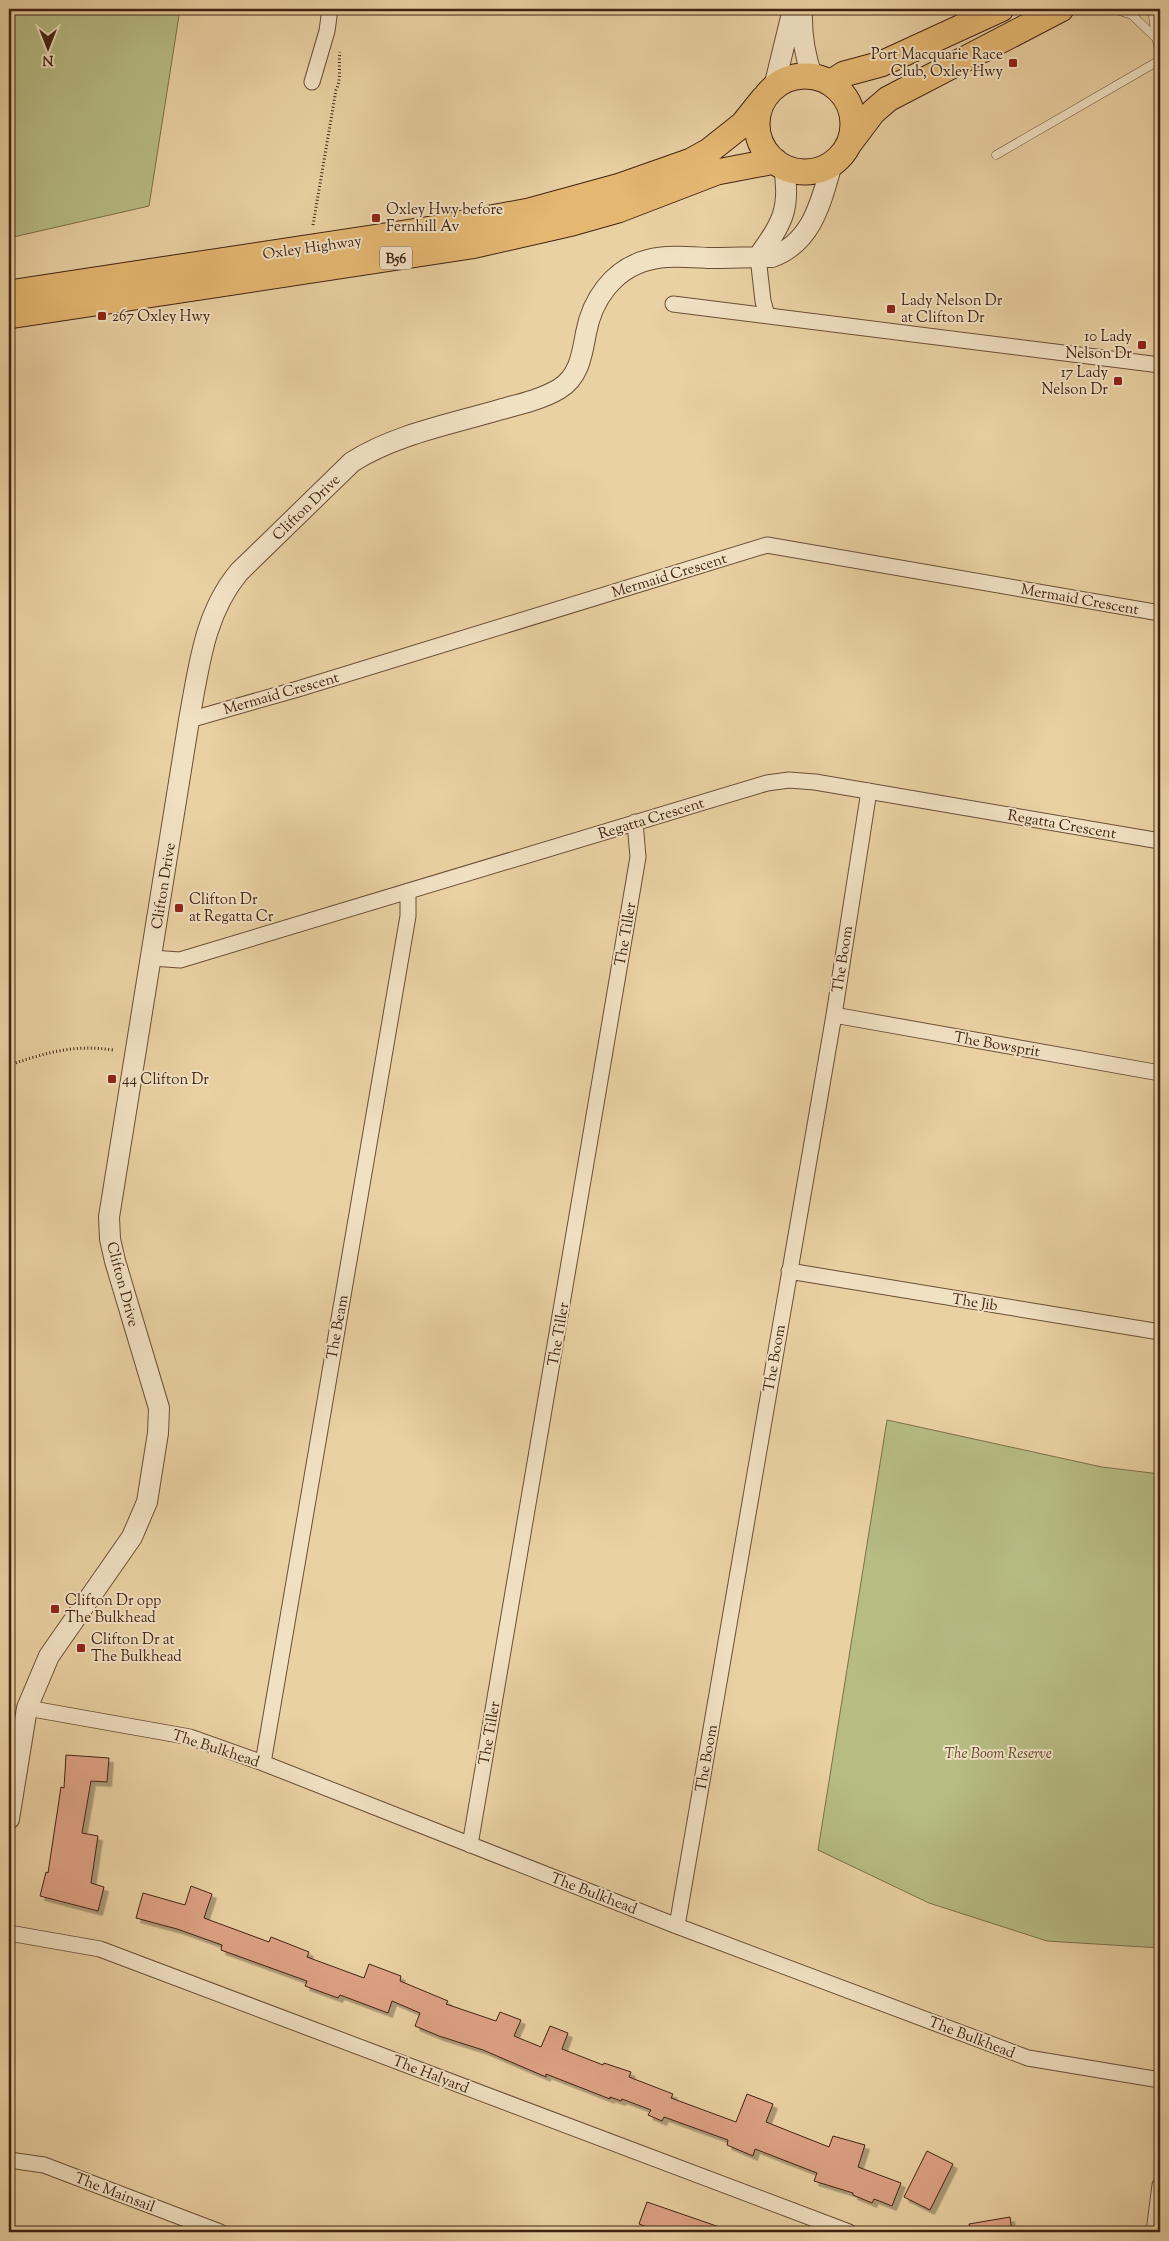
<svg xmlns="http://www.w3.org/2000/svg" width="1169" height="2241" viewBox="0 0 1169 2241" font-family="'Sorts Mill Goudy',serif">
  <style>
    .green { fill: #b7bc85; stroke: #7c6f4c }
    .building { fill: #dea285; stroke: #402213; filter: url(#shadow) }
    .lines { fill: none; stroke-linecap: round; stroke-linejoin: round }
    .service-casing { stroke: #6a4e37; stroke-width: 9 }
    .minor-casing { stroke: #6a4e37; stroke-width: 17 }
    .tertiary-casing { stroke: #6a4e37; stroke-width: 22 }
    .primary-casing { stroke: #402213; stroke-width: 27 }
    .path { stroke: #402213; stroke-width: 3; stroke-dasharray: 1 2.5; stroke-linecap: butt }
    .service { stroke: #f1e1c3; stroke-width: 8 }
    .minor { stroke: #f1e1c3; stroke-width: 15 }
    .tertiary { stroke: #f1e1c3; stroke-width: 20 }
    .primary { stroke: #e5b872; stroke-width: 25 }
    .poi-dot { fill: #8f2418; stroke: #f1e1c3; stroke-width: 2 }
    .labels { text-anchor: middle; stroke-width: 4; stroke-linejoin: round; paint-order: stroke }
    .shield { fill: #f1e1c3; stroke: #755b48; stroke-width: 1 }
    .shield-label { font-size: 14px; font-weight: bold; fill: #402213 }
    .poi-label { font-size: 15px; fill: #402213; stroke: #f1e1c3; text-anchor: start }
    .street-label { font-size: 15px; fill: #402213; stroke: #f1e1c3 }
    .park-label { font-size: 15px; font-style: italic; fill: #5e4830; stroke: #f1e1c3 }
  </style>
  <defs>
    <filter id="shadow"><feDropShadow dx="4.5" dy="4.5" stdDeviation="0" flood-color="#0004"/></filter>
  </defs>
  <rect width="100%" height="100%" fill="#ead1a3"/>
  <filter id="stains"><feTurbulence type="fractalNoise" baseFrequency=".004" numOctaves="4"/><feColorMatrix values="0 0 0 0 .2 0 0 0 0 .09 0 0 0 0 .02 0 0 0 .5 -.17"/></filter>
  <radialGradient id="worn" r=".72"><stop offset=".6" stop-color="#630" stop-opacity="0"/><stop offset="1" stop-color="#630" stop-opacity=".3"/></radialGradient>
  <path class="green" d="M9,9h171l-31,197 -140,32z
    M887,1420l215,47 58,7v474l-113,-7 -118,-38 -111,-53z"/>
  <path class="building" d="M66,1755l43,3 -2,24 -16,-1 -9,52 16,3 -7,47 13,4 -6,24 -58,-15 6,-24 2,1 13,-86 3,1z
    M191,1886l21,8 -8,24 65,24 2,-5 38,15 -2,5 57,21 5,-14 32,12 -1,5 48,20 -2,3 50,17 4,-9 21,8 -7,16 27,11 9,-21 18,7 -6,16 41,16 1,-2 27,9 -2,5 44,17 -2,4 65,24 11,-28 26,10 -7,18 63,25 4,-11 32,9 -7,22 43,16 -9,23 -18,-7 -2,4 -19,-8v-2l-39,-12 3,-8 -62,-24 -2,7 -26,-11 1,-5 -64,-23 -2,4 -14,-6 3,-5 -29,-11 -1,2 -11,-4v2l-64,-25v3l-63,-27 -44,-14 -24,-10 5,-13 -28,-12 -4,12 -48,-18 -2,3 -33,-12 2,-5 -86,-31 1,-5 -45,-16 -41,-11 7,-25 42,12z
    M927,2151l26,13 -23,46 -26,-13z
    M647,2202l81,28v2h-68l-21,-8z
    M1010,2217l2,15h-42l-1,-8z"/>
  <g class="lines">
    <g class="service-casing">
      <path id="service" d="M1114,9l18,6 24,23
        M1152,9l4,29 4,14
        M996,155l164,-95"/>
    </g>
    <g class="minor-casing">
      <path id="minor" d="M312,82l15,-51 3,-22
        M758,257l5,44 4,14
        M673,304l487,61
        M189,720l109,-31 469,-144 393,68
        M152,958l28,2 587,-177 22,-3 26,2 345,59
        M834,1015l326,58
        M789,1271l371,61
        M27,1708l163,29 73,26 414,163 351,132 132,22
        M263,1763l145,-847v-25
        M470,1845l168,-988 -3,-35
        M677,1926l157,-911 35,-224
        M9,1933l91,16 749,283
        M9,2160l35,5 176,67
        M1154,2232l6,-47"/>
    </g>
    <g class="tertiary-casing">
      <path id="tertiary" d="M802,9c-1,24 2,44 10,67
        M774,87l19,-78
        M758,257c24,-34 33,-47 26,-90
        M9,1819l18,-111 22,-52 83,-119 15,-35 11,-69 1,-25 -44,-147 -5,-22 -1,-22 80,-497c10,-53 15,-106 50,-148l113,-110c44,-28 100,-38 150,-53 19,-5 40,-10 57,-20 20,-12 23,-34 27,-56 6,-33 27,-64 62,-73 19,-5 40,-3 60,-2 21,0 43,-1 64,-1 41,-15 49,-56 60,-93"/>
    </g>
    <g class="primary-casing">
      <path id="primary" d="M757 124a48 48 0 1 1 96 0a48 48 0 1 1-96 0Z
        M830,83l14,-9 37,-10 120,-55
        M849,144l24,-32 15,-13 173,-90
        M9,293l422,-64 98,-18 91,-25 71,-25 18,-10 34,-27 20,-25
        M9,316l462,-70 101,-23 46,-13 99,-38 58,-11"/>
    </g>
    <path class="path" d="M313,225l23,-135c6,-12 2,-24 4,-38
      M9,1065c37,-12 64,-21 104,-15"/>
    <use href="#service" class="service"/>
    <use href="#minor" class="minor"/>
    <use href="#tertiary" class="tertiary"/>
    <use href="#primary" class="primary"/>
  </g>
  <g class="poi-dot">
    <rect x="1008" y="58" width="10" height="10" rx="2.5"/>
    <rect x="371" y="213" width="10" height="10" rx="2.5"/>
    <rect x="886" y="304" width="10" height="10" rx="2.5"/>
    <rect x="97" y="311" width="10" height="10" rx="2.5"/>
    <rect x="1137" y="340" width="10" height="10" rx="2.5"/>
    <rect x="1113" y="376" width="10" height="10" rx="2.5"/>
    <rect x="174" y="903" width="10" height="10" rx="2.5"/>
    <rect x="107" y="1074" width="10" height="10" rx="2.5"/>
    <rect x="50" y="1604" width="10" height="10" rx="2.5"/>
    <rect x="76" y="1643" width="10" height="10" rx="2.5"/>
  </g>
  <g class="labels">
    <rect class="shield" x="380" y="246.5" width="32" height="23" rx="4"/>
    <g class="shield-label">
      <text x="396" y="263">B56</text>
    </g>
    <g class="poi-label">
      <text x="1003" y="59" text-anchor="end">Port Macquarie Race<tspan x="1003" dy="17">Club, Oxley Hwy</tspan></text>
      <text x="386" y="214">Oxley Hwy before<tspan x="386" dy="17">Fernhill Av</tspan></text>
      <text x="901" y="305">Lady Nelson Dr<tspan x="901" dy="17">at Clifton Dr</tspan></text>
      <text x="112" y="321">267 Oxley Hwy</text>
      <text x="1132" y="341" text-anchor="end">10 Lady<tspan x="1132" dy="17">Nelson Dr</tspan></text>
      <text x="1108" y="377" text-anchor="end">17 Lady<tspan x="1108" dy="17">Nelson Dr</tspan></text>
      <text x="189" y="904">Clifton Dr<tspan x="189" dy="17">at Regatta Cr</tspan></text>
      <text x="122" y="1084">44 Clifton Dr</text>
      <text x="65" y="1605">Clifton Dr opp<tspan x="65" dy="17">The Bulkhead</tspan></text>
      <text x="91" y="1644">Clifton Dr at<tspan x="91" dy="17">The Bulkhead</tspan></text>
    </g>
    <g class="street-label">
      <text transform="translate(312 247) rotate(-8)" y="5">Oxley Highway</text>
      <text transform="translate(306 507) rotate(-44)" y="5">Clifton Drive</text>
      <text transform="translate(669 575) rotate(-17)" y="5">Mermaid Crescent</text>
      <text transform="translate(1080 599) rotate(10)" y="5">Mermaid Crescent</text>
      <text transform="translate(281 693) rotate(-16)" y="5">Mermaid Crescent</text>
      <text transform="translate(651 818) rotate(-17)" y="5">Regatta Crescent</text>
      <text transform="translate(1062 824) rotate(10)" y="5">Regatta Crescent</text>
      <text transform="translate(163 886) rotate(-81)" y="5">Clifton Drive</text>
      <text transform="translate(625 934) rotate(-80)" y="5">The Tiller</text>
      <text transform="translate(842 959) rotate(-81)" y="5">The Boom</text>
      <text transform="translate(997 1044) rotate(10)" y="5">The Bowsprit</text>
      <text transform="translate(123 1284) rotate(75)" y="5">Clifton Drive</text>
      <text transform="translate(975 1302) rotate(9)" y="5">The Jib</text>
      <text transform="translate(337 1327) rotate(-80)" y="5">The Beam</text>
      <text transform="translate(558 1334) rotate(-80)" y="5">The Tiller</text>
      <text transform="translate(774 1358) rotate(-80)" y="5">The Boom</text>
      <text transform="translate(489 1733) rotate(-80)" y="5">The Tiller</text>
      <text transform="translate(216 1748) rotate(18)" y="5">The Bulkhead</text>
      <text transform="translate(706 1758) rotate(-80)" y="5">The Boom</text>
      <text transform="translate(594 1893) rotate(21)" y="5">The Bulkhead</text>
      <text transform="translate(972 2037) rotate(21)" y="5">The Bulkhead</text>
      <text transform="translate(431 2074) rotate(21)" y="5">The Halyard</text>
      <text transform="translate(115 2192) rotate(21)" y="5">The Mainsail</text>
    </g>
    <g class="park-label">
      <text x="998" y="1758">The Boom Reserve</text>
    </g>
  </g>
  <rect width="1169" height="2241" fill="none" stroke="#ead1a3" stroke-width="30"/>
  <rect x="10" y="10" width="1149" height="2221" fill="none" stroke="#402213" stroke-width="2.5"/>
  <rect x="15" y="15" width="1139" height="2211" fill="none" stroke="#402213"/>
  <g transform="translate(48 48) rotate(180)" stroke="#f1e1c3" stroke-width="4" paint-order="stroke">
  <path d="M0-4L9 19L0 12L-9 19Z" fill="#402213"/>
  <text y="-8" font-size="14" font-weight="bold" text-anchor="middle" fill="#402213">N</text>
  </g>
  <rect width="100%" height="100%" filter="url(#stains)"/>
  <rect width="100%" height="100%" fill="url(#worn)"/>
</svg>
